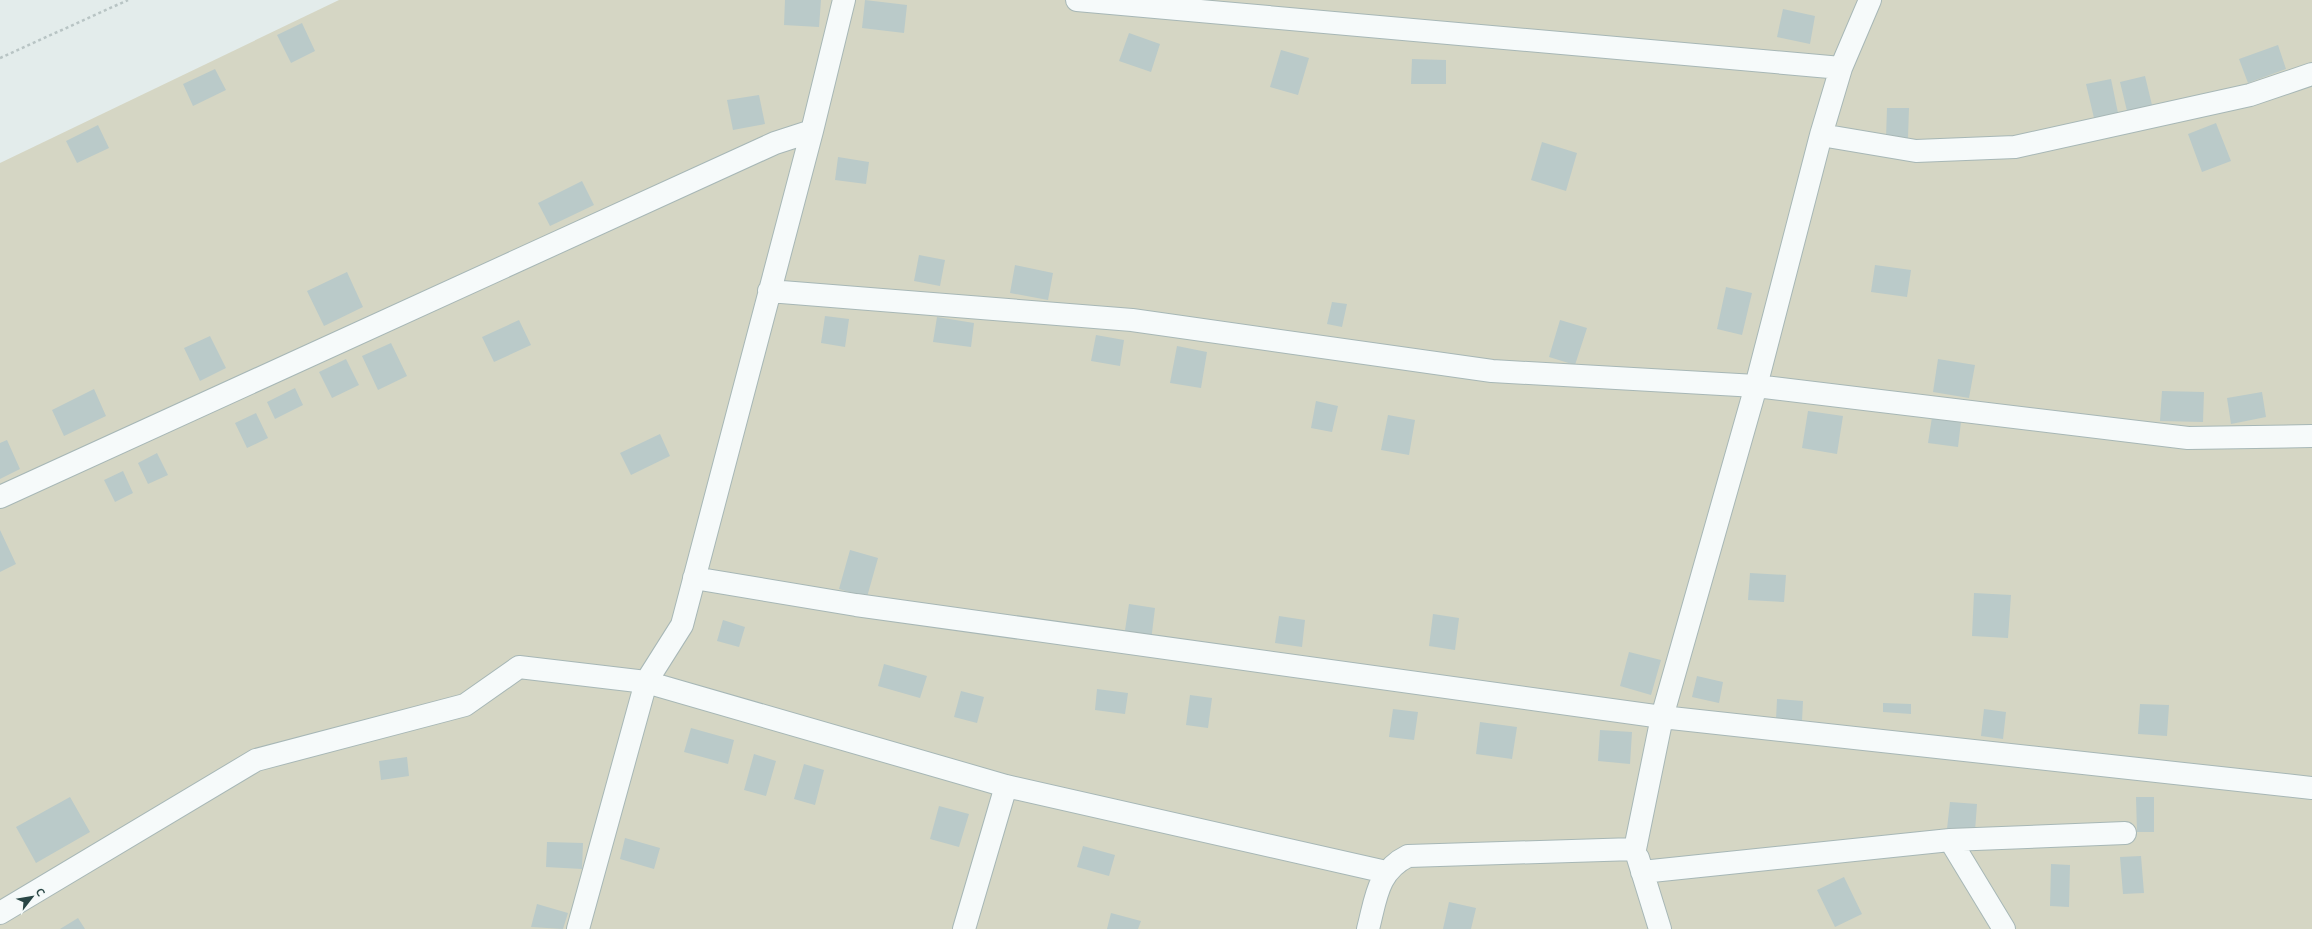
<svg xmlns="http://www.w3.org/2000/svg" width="2312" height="929" viewBox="0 0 2312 929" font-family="Ubuntu,sans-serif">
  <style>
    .green { fill: #d5d6c4 }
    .building { fill: #bacac9 }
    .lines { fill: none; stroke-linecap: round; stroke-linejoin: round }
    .minor-casing { stroke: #a7b7b6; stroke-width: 24 }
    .path { stroke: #b8c4c4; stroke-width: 2.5; stroke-dasharray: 3 3; stroke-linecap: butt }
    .minor { stroke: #f6fafa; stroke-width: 22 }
  </style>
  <rect width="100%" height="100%" fill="#e3eceb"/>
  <path class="green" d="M339,0h1973v929h-2312v-766z"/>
  <path class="building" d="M785,0h36l-2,27 -35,-2z
    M865,0l42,5 -3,28 -42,-5z
    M1783,9l32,7 -5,28 -33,-7z
    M302,23l13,28 -24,12 -14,-28z
    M1129,33l31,11 -9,28 -32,-11z
    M2278,45l8,24 -38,14 -9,-24z
    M1281,50l28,8 -11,37 -28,-8z
    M1412,59l34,1v24h-35z
    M215,69l11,21 -33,16 -10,-22z
    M2145,76l7,29 -25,6 -7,-29z
    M2111,79l7,34 -24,5 -8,-34z
    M759,95l6,29 -32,6 -6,-30z
    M1887,108h22l-1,30h-22z
    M2216,123l15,38 -29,11 -14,-38z
    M98,125l11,23 -32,15 -11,-22z
    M1542,142l35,11 -11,38 -35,-11z
    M838,157l31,5 -3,22 -31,-4z
    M582,181l12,24 -44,21 -12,-23z
    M919,255l26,5 -5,26 -26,-5z
    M1015,265l38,8 -5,27 -38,-7z
    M1875,265l36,5 -4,27 -36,-5z
    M347,272l16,35 -39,19 -17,-35z
    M1726,287l26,6 -10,42 -25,-6z
    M1332,302l15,2 -5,23 -15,-3z
    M825,316l24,3 -4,28 -24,-4z
    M937,317l37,6 -3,24 -38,-5z
    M519,320l12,25 -37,17 -12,-25z
    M1560,320l27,8 -12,37 -26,-8z
    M1096,335l28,5 -4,26 -29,-5z
    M210,336l16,32 -26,13 -16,-33z
    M391,343l16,33 -29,14 -16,-34z
    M1177,346l30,6 -6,36 -31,-5z
    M346,359l13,26 -27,13 -13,-26z
    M1938,359l37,6 -6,33 -36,-6z
    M295,388l8,17 -28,14 -8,-17z
    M94,389l12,27 -42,20 -12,-26z
    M2162,391l42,1 -1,30 -43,-1z
    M2262,392l4,25 -35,7 -4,-26z
    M1316,401l22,5 -6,26 -21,-4z
    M1808,411l35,5 -6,38 -35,-6z
    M256,413l12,25 -21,10 -12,-25z
    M1388,415l27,5 -6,35 -28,-5z
    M1932,417l29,5 -3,25 -30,-4z
    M660,434l10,22 -39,19 -11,-22z
    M7,440l13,29 -20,10v-36z
    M157,453l11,22 -20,9 -10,-21z
    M123,471l10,22 -18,9 -11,-22z
    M0,530l16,34 -16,8z
    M850,550l28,8 -11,39 -28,-8z
    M1750,573l36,2 -2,27 -36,-2z
    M1974,593l37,2 -3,43 -36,-2z
    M1129,604l26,4 -4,33 -27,-4z
    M1433,614l26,4 -4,32 -26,-4z
    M1279,616l26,4 -3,27 -27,-4z
    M723,620l22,7 -6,20 -22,-6z
    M1629,652l32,8 -10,35 -31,-9z
    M884,664l43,12 -7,22 -42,-12z
    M1697,676l26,6 -4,21 -27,-6z
    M1097,689l31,4 -3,21 -30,-4z
    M961,691l23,6 -7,26 -23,-6z
    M1190,695l22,3 -4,30 -22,-3z
    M1777,699l26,2 -1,20 -26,-2z
    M1883,703l28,1v10l-28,-2z
    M2140,704l29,1 -2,31 -29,-2z
    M1393,709l25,3 -4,28 -25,-3z
    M1984,709l22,3 -3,27 -22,-3z
    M1480,722l37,5 -5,32 -36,-5z
    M691,728l43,12 -6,24 -44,-12z
    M1600,730l32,2 -2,32 -32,-3z
    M754,754l22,7 -10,35 -22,-6z
    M407,757l2,19 -28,4 -2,-19z
    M804,764l20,6 -9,35 -21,-6z
    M70,797l20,35 -54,31 -20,-36z
    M2136,797h18v35h-17z
    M1950,802l27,2 -2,27 -28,-2z
    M939,806l30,8 -10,33 -29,-8z
    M625,838l35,10 -6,21 -34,-10z
    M547,842l36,1 -1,26 -36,-2z
    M1083,846l32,9 -6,21 -32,-9z
    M2141,856l3,37 -21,1 -3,-37z
    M2051,864l19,1 -1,42 -19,-1z
    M1844,877l18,37 -27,13 -18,-37z
    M1449,902l27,6 -5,21h-28z
    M537,904l31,9 -5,16 -32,-2z
    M1111,913l30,8 -3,8h-31z
    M78,918l7,11h-25z"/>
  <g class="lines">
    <g class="minor-casing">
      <path id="minor" d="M1077,0l764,68
        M1821,135l95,16 99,-4 235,-52 62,-21
        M769,291l363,29 360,51 264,15 432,52 124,-2
        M0,497l775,-354 37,-12
        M694,578l162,27 806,112 650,71
        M1950,840l54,89
        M1638,858l22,71
        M1642,872l308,-32 175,-7
        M0,913l256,-153 209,-55 54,-38 127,15 36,-57 130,-494 32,-131
        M578,929l68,-247 360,104 380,86
        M964,929l42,-143
        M1368,929c8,-30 9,-58 40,-73l227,-7 27,-132 94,-331 65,-251 20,-67 29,-68"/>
    </g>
    <path class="path" d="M0,58l128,-58"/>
    <use href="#minor" class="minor"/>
  </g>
  <g transform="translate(32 897) rotate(59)" stroke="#f3f9f8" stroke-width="3" paint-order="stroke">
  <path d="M0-3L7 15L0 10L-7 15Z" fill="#294645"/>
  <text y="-6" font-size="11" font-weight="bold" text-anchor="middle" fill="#294645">С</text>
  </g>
</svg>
